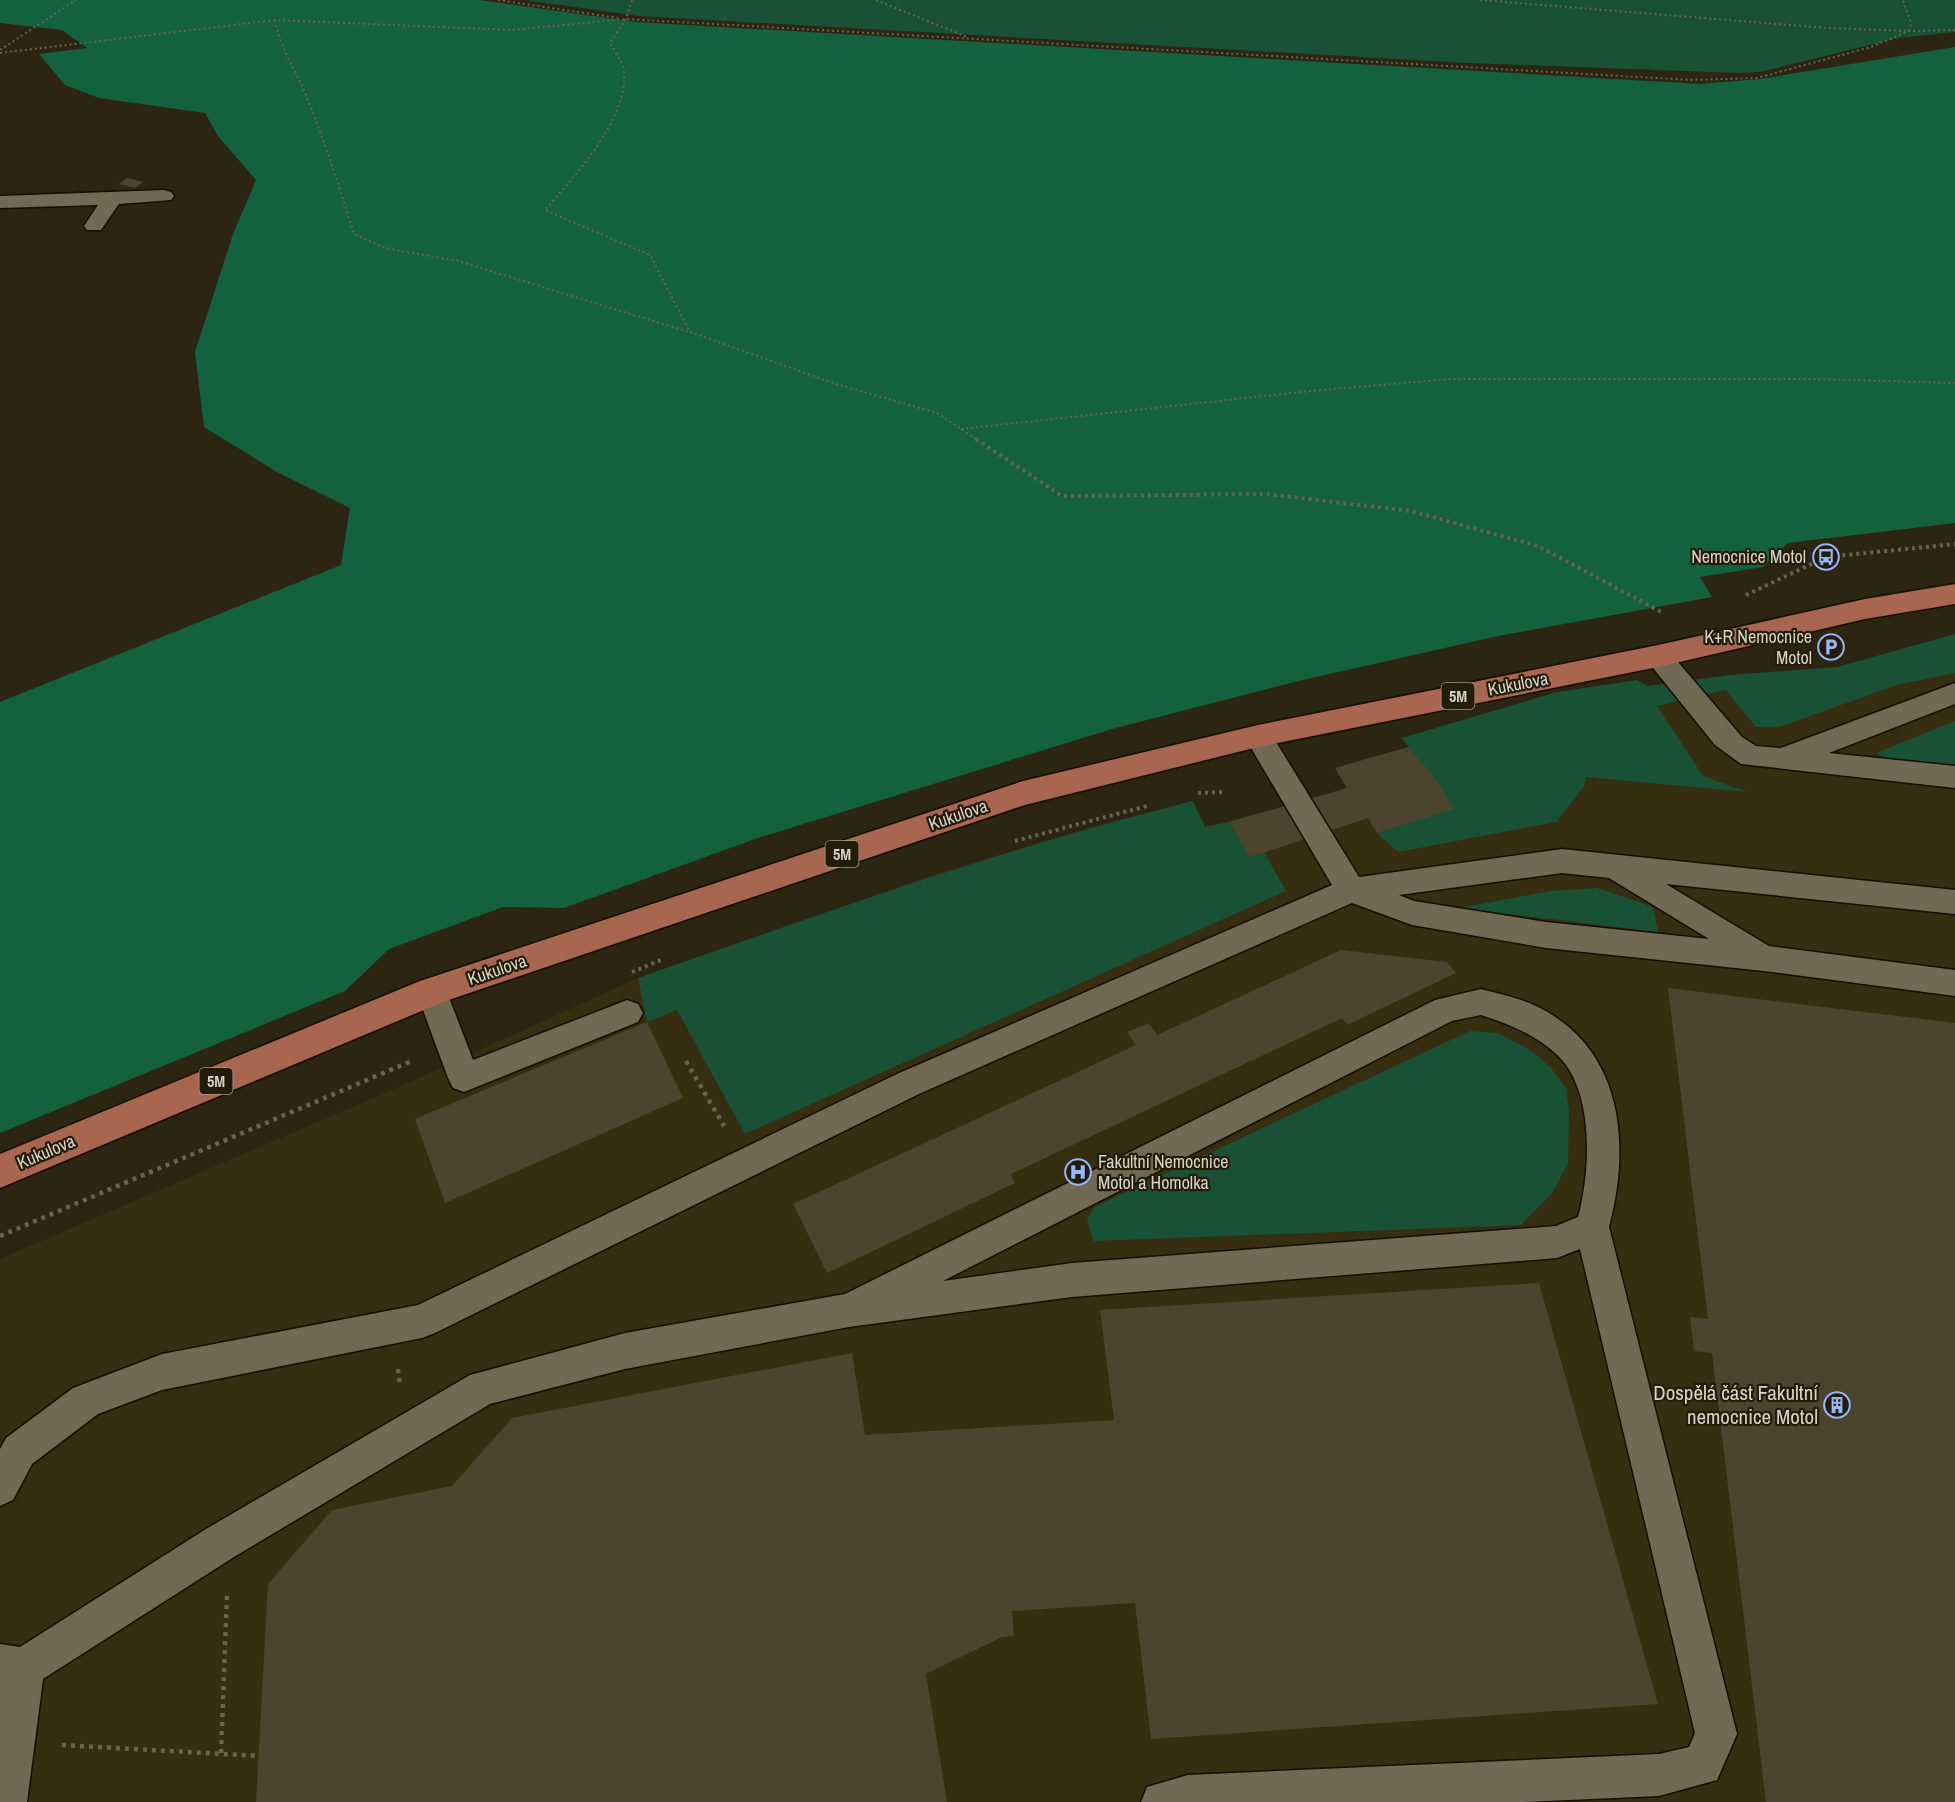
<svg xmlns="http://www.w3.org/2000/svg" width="1955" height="1802" viewBox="0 0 1955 1802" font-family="'Archivo Narrow',sans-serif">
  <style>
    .built { fill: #372d11 }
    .green { fill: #195137 }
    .forest { fill: #146140 }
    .building { fill: #4c442f }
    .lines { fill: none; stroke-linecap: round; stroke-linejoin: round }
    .service-casing { stroke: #150e00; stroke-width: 3 }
    .primary-casing { stroke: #150e00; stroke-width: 3 }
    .path-far2 { stroke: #686251; stroke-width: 2; stroke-dasharray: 2 3; stroke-linecap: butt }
    .path-far1 { stroke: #686251; stroke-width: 4; stroke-dasharray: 3 4; stroke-linecap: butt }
    .path { stroke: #686251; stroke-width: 4.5; stroke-dasharray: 4 5; stroke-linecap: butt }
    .service { fill: #716953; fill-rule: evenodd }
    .primary { fill: #a86550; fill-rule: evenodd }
    .labels { text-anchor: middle; stroke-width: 4.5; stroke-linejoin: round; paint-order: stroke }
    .shield { fill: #231c08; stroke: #a29c8e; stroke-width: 1.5 }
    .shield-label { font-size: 16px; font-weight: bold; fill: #d8d3c7 }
    .poi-label { font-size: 18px; fill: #d8d3c7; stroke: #231c08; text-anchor: end }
    .street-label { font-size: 18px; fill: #d8d3c7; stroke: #231c08 }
    .near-poi-label { font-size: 21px; fill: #d8d3c7; stroke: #231c08; text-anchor: end }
  </style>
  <rect width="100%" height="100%" fill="#2c2511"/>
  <path class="built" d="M1955,661v1141h-1955v-543l401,-173 237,-108 300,-105 153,-46 102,-26 12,26 143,-37 -12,-19 75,-20 315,-61z"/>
  <path class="green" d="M525,0h1430v32l-56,6 -139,34 -22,1 -270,-10 -830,-47z
    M1955,634v39l-58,12 -118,42h-23l-30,-37 -69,16 46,70 44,16 -161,-15 -1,8 -29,37 -158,30 -21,-19 58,-55 -13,-12 -20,-28 155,-46 80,-12 10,6 84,-11 106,-8z
    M1955,721v45l-72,-9 -7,-4z
    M1193,801l12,26 24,-5 21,35 14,-5 22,39 -541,243 -68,-124 -30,12 -9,-44c184,-64 366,-130 555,-177z
    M1598,888l55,19 5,25 -199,-24 92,-17z
    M1470,1031l28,2 34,18 19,17 15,20 3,23 -1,52 -15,29 -32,33 -428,16 -6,-22 7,-12z"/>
  <path class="forest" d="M0,0h479l158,22 1063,62 60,-5 195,-32v476l-167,20 -25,24 -63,10 12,20 -214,39 -204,46 -182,47 -354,109 -194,70 -61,-1 -114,42 -44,42 -345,142v-431l341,-137 9,-57 -73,-36 -73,-45 -9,-75 38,-118 23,-54 -38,-44 -13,-23 -106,-15 -34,-13 -26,-31 48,-6 -25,-18 -62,-7z"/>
  <path class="building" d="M127,178l16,4 -8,6 -16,-4z
    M1408,747l27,31 19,31 -77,24 -9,-15 -118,39 -21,-35 118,-34 -12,-20z
    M1341,950l106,12 9,11 -109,52 -5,-7 -331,156 4,9 -188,90 -34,-69 343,-159 -9,-13 22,-9 8,12z
    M1668,988l287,35v779h-189l-54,-449 -18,-2 -4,-34 18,2z
    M647,1022l36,76 -238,105 -30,-84z
    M1539,1283l119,421 -507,35 -16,-136 -123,8 2,25 -12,1 -76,37 21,128h-691l12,-218 64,-74 120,-24 60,-68 340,-65 13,82 249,-15 -14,-110z"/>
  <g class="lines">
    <g class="service-casing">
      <path id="service" d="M164,190l7,2 3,4 -3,4 -52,4 -18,26h-14l-3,-4 14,-21 -98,3v-12z
        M1658,646l9,3 75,88 14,9 25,2 174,-65v21l-126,49 126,13v22l-214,-24 -26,-19 -66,-82 -4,-7 4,-7z
        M1258,726l10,3 91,148 203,-28 393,41v24l-289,-30 103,62 186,24v26l-191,-25 -218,-23 -134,-23 -60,-22 -433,191 -484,239 -13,5 -260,52 -64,24 -66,50 -19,36 -13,6v-57l6,-11 67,-50 89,-34 256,-49 479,-231 435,-189 -88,-149 4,-7zM1562,873l47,5 100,61 -163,-17 -132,-21 -15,-6z
        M432,978l11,4 30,78 154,-60 11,4 5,9 -5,9 -174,70 -11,-4 -5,-10 -32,-87 5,-9z
        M1481,989c18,5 40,9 57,18 85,42 93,137 71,220l128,507 -20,46 -58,16 -136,6h-382l6,-15 41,-12 471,-21 30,-7 6,-14 -115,-484 -23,9 -485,39 -223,30 -224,42 -135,35 -256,153 -191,122 -16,123h-27v-158l20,3 186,-118 264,-154 155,-42 220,-39 590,-294zM1481,1015c27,9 51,18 73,37 41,34 37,118 24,165l-22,9 -484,37 -129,18 509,-260z"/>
    </g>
    <g class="primary-casing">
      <path id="primary" d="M1955,584v20l-90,15 -207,48 -400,80 -233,58 -582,197 -443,186v-34l420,-173 603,-200 235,-56 400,-80 207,-46z"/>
    </g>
    <path class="path-far2" d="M498,0l120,18
      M632,0l-6,19 -16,24c5,9 13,19 14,29 4,47 -50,105 -79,138l105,45 40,77 146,52 101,29 41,27
      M876,0l91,37
      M1480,0l347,28 82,3 2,-8 -8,-23
      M275,20c4,26 20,49 30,73 19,46 34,93 49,141l31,14 73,13 231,71
      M0,50l76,-50
      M0,53l275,-33 237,10 114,-11 1065,61 66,-2 114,-31 38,-16 46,-1
      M961,429l349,-38 140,-12h363l142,4"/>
    <path class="path-far1" d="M976,439l86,57 204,-2 145,17 127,35 125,67
      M1746,595l80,-38 129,-13
      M1198,793l27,-1
      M1015,841l132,-35
      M632,972l29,-12"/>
    <path class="path" d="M686,1061l38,65
      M0,1236l414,-176
      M398,1369l2,16
      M62,1745l197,11
      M221,1753l6,-158"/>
    <use href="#service" class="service"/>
    <use href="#primary" class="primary"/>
  </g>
  <defs>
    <g id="bus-ring" transform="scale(1.35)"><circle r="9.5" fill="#231c08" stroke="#96b6fd" stroke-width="1.5"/><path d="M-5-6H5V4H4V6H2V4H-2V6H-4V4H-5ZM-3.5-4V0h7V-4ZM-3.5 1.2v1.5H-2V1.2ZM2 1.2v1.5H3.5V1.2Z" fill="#96b6fd"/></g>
    <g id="parking-ring" transform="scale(1.35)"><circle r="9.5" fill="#231c08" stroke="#96b6fd" stroke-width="1.5"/><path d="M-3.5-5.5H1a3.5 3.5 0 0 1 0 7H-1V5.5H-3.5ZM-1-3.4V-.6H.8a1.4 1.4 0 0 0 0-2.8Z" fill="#96b6fd"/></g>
    <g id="hospital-ring" transform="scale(1.35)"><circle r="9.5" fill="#231c08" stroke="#96b6fd" stroke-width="1.5"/><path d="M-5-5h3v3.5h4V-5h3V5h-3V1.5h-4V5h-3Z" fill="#96b6fd"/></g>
    <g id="building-ring" transform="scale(1.35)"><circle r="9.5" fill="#231c08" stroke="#96b6fd" stroke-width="1.5"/><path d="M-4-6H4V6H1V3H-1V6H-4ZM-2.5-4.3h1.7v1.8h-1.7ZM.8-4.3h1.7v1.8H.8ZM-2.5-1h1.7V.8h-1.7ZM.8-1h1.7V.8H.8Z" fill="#96b6fd"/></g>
  </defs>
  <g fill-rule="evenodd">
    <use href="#bus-ring" x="1826" y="557"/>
    <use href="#parking-ring" x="1831" y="647"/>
    <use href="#hospital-ring" x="1078" y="1172"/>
    <use href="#building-ring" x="1837" y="1405"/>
  </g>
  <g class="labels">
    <g class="shield">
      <rect x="1441.5" y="683" width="33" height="26" rx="4.5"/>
      <rect x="825.5" y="841" width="33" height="26" rx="4.5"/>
      <rect x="199.5" y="1068" width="33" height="26" rx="4.5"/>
    </g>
    <g class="shield-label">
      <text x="1458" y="702">5M</text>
      <text x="842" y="860">5M</text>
      <text x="216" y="1087">5M</text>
    </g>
    <g class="poi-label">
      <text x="1806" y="563">Nemocnice Motol</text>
      <text x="1812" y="643">K+R Nemocnice<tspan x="1812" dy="21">Motol</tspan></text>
      <text x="1098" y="1168" text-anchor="start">Fakultní Nemocnice<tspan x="1098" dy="21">Motol a Homolka</tspan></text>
    </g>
    <g class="street-label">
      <text transform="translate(1518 684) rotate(-11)" y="6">Kukulova</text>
      <text transform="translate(958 815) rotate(-19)" y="6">Kukulova</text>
      <text transform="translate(497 970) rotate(-19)" y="6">Kukulova</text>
      <text transform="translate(46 1152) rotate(-23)" y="6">Kukulova</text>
    </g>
    <g class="near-poi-label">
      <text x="1818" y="1400">Dospělá část Fakultní<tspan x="1818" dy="24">nemocnice Motol</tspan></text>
    </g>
  </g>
</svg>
